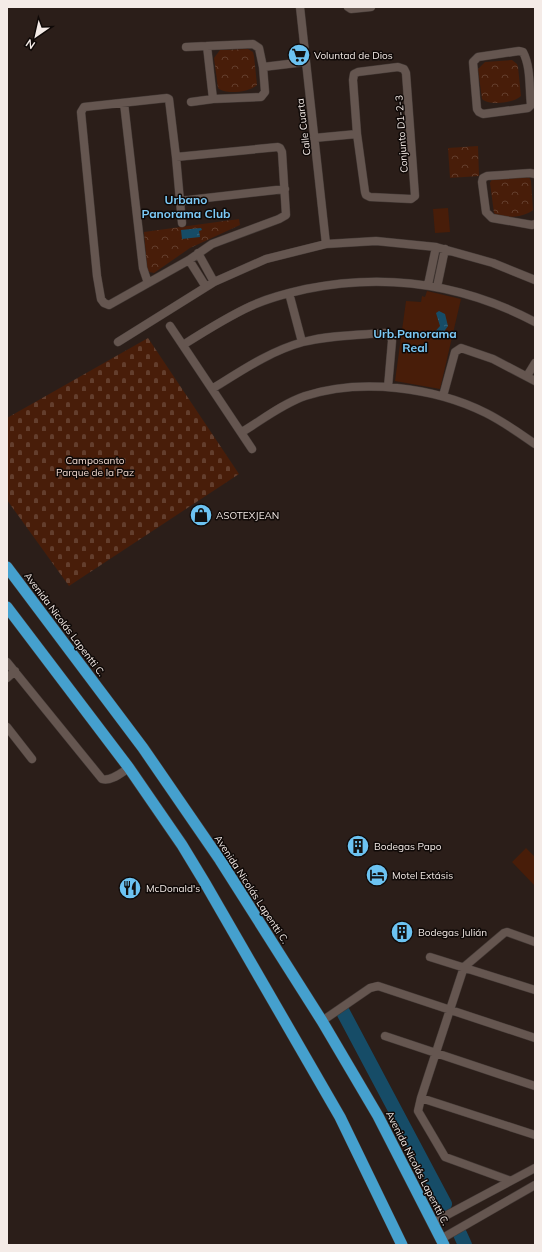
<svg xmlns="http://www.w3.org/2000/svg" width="542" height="1252" viewBox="0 0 542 1252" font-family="Mulish,sans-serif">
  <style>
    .grass { fill: #481d09 }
    .cemetery { fill: url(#cemetery-stones) }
    .park { fill: url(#park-crowns) }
    .water { fill: url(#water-ripples) }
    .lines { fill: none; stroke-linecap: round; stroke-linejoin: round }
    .river { stroke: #164c67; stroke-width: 14 }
    .minor-casing { stroke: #443a36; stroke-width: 9 }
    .trunk-casing { stroke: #443a36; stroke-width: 12 }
    .minor { stroke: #655650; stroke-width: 8 }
    .trunk { stroke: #45a0ce; stroke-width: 11 }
    .labels { text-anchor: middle; stroke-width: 3; stroke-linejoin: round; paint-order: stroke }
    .poi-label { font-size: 10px; fill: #f4ebe7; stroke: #0f0907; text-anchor: start }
    .street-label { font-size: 10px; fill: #f4ebe7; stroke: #0f0907 }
    .park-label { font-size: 10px; fill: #f1d9cf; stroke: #0f0907 }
    .quarter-label { font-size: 12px; font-weight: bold; fill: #7bc9f6; stroke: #0f0907 }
  </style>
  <defs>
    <pattern id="cemetery-stones" width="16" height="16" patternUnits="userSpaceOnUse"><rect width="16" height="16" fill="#481d09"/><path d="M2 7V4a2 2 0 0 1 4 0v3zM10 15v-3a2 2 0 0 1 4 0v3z" fill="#633e2d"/></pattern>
    <pattern id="park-crowns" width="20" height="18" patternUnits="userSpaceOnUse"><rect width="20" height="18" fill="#481d09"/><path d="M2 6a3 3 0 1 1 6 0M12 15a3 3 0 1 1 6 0" fill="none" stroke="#633e2d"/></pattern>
    <pattern id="water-ripples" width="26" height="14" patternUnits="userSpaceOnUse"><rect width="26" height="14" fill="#164c67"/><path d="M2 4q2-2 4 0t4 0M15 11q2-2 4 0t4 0" fill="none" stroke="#38667d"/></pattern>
  </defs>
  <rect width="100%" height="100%" fill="#2b1e19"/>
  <path class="grass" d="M448,208l2,24 -15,1 -2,-24z
    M427,291l34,8 -21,90 -45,-8 11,-80 15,1 1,-6 3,1z
    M526,848l9,9 -1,28 -22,-23z"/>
  <path class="cemetery" d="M148,338l91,136 -170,112 -62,-86v-82z"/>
  <path class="park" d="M248,49l5,3 1,4 3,29c-7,7 -32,10 -39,3l-4,-30 6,-8z
    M512,60l5,4 1,3 3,29c-7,7 -32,10 -39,3l-4,-30 7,-7z
    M478,146l1,30 -29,2 -2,-30z
    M524,174l5,3 2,4 2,29c-7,7 -32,10 -39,3l-4,-30 2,-4z
    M239,219l1,6 -50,23 -36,25 -5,-1 -2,-3 -3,-37z"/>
  <path class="water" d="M201,228l1,2 -3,1 1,6 -18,2 -1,-9z
    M439,311l6,3 3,12 -10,14 -5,-6 7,-8 -4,-13z"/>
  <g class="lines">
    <path class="river" d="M343,1012l102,192
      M460,1234l5,11"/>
    <g class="minor-casing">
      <path id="minor" d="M300,7l26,237
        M348,7l3,2 20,-2
        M253,44l6,4 4,19 2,25 -4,5 -48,2 -6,-53z
        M186,47l21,-1
        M519,51l4,1c8,15 6,36 8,53l-3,3 -45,6 -4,-2 -2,-3 -4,-47 5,-5z
        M263,67l42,-5
        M398,67l6,2 2,4 9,123 -4,3 -41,-2 -4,-2 -1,-3 -8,-58 -4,-54 1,-6 4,-2z
        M191,102l22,-3
        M124,103l19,165 5,15
        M314,138l43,-4
        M176,157l102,-10 2,1 2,4 4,63 -7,4 -67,25 -23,16 -80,45 -5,-2 -3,-4 -4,-23 -16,-164 3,-5 83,-9 2,1 7,58 6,66
        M535,174l-5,-1 -43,3 -4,2 -1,4 4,30 6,6 40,7 3,-1
        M180,201l105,-12
        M198,253l16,29
        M189,260l17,27
        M428,285l8,-38
        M437,287l8,-38
        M289,293l13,49
        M170,326l82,123
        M118,342l96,-60 52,-23 60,-15 50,-3 60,6 57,16 42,17
        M183,345c22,-14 44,-28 68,-39 17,-8 37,-13 55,-17 79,-16 157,-5 229,33
        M527,376l8,-13
        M212,389c29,-18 58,-38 91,-47 27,-7 55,-7 82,-9l6,3 1,5 -4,46
        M443,396l12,-44 6,-4 32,11 42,22
        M242,432c20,-12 40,-28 63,-36 56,-18 129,-9 181,17 18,9 33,20 49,31
        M7,662l95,117c9,3 20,-7 27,-11
        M7,678l8,-7
        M7,727l25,32
        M430,957l105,33
        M322,1021l48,-33 8,-2 157,52
        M385,1036l150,50
        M421,1098l114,37
        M511,1181l-66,-24 -27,-46 3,-13 43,-131 40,-34 3,-1 28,10
        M432,1223l103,-55
        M441,1239l94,-54"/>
    </g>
    <g class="trunk-casing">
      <path id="trunk" d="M7,567l136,181 77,112 102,161 56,95 66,129
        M7,607l122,161 53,77 23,38 135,234 62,128"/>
    </g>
    <use href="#minor" class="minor"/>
    <use href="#trunk" class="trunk"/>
  </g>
  <defs>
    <g id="supermarket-disc" transform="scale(1.15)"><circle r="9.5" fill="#6cc3f2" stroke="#0f0907"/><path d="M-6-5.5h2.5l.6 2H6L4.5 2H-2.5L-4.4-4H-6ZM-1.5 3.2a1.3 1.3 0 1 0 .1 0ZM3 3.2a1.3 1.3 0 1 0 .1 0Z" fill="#111"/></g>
    <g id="shop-disc" transform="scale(1.15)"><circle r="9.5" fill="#6cc3f2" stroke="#0f0907"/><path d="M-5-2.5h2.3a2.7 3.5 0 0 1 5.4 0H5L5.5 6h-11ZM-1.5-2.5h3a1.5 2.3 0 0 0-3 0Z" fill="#111"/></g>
    <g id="building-disc" transform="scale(1.15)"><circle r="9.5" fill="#6cc3f2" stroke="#0f0907"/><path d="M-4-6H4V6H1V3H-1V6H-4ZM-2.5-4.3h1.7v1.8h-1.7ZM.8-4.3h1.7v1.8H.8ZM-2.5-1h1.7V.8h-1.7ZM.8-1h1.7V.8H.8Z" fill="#111"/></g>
    <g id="hotel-disc" transform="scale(1.15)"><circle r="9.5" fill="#6cc3f2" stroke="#0f0907"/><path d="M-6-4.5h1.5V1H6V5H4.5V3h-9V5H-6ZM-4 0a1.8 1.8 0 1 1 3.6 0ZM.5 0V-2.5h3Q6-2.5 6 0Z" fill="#111"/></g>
    <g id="restaurant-disc" transform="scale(1.15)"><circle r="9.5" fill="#6cc3f2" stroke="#0f0907"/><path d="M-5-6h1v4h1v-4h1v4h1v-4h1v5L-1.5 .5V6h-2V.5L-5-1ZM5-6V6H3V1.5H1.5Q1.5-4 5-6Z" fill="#111"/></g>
  </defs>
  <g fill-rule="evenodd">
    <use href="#supermarket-disc" x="299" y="55"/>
    <use href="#shop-disc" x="201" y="515"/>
    <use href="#building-disc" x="358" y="846"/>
    <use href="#hotel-disc" x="377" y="875"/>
    <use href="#restaurant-disc" x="130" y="888"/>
    <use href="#building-disc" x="402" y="932"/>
  </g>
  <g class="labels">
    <g class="poi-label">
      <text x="314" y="59">Voluntad de Dios</text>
      <text x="216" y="519">ASOTEXJEAN</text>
      <text x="374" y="850">Bodegas Papo</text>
      <text x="392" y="879">Motel Extásis</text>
      <text x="146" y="892">McDonald's</text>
      <text x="418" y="936">Bodegas Julián</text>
    </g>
    <g class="street-label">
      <text transform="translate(303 127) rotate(-97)" y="4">Calle Cuarta</text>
      <text transform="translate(401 134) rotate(-94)" y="4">Conjunto D1-2-3</text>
      <text transform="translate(65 624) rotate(53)" y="4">Avenida Nicolás Lapentti C.</text>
      <text transform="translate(252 889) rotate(57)" y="4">Avenida Nicolás Lapentti C.</text>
      <text transform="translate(418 1168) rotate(63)" y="4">Avenida Nicolás Lapentti C.</text>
    </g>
    <g class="park-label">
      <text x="95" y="464">Camposanto<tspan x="95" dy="12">Parque de la Paz</tspan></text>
    </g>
    <g class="quarter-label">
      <text x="186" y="204">Urbano<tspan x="186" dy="14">Panorama Club</tspan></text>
      <text x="415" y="338">Urb.Panorama<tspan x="415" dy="14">Real</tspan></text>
    </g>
  </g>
  <rect width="542" height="1252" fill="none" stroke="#f4ebe7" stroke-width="16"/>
  <g transform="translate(36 36) rotate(214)" stroke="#0f0907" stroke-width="3" paint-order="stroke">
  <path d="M0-3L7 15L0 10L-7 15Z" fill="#f4ebe7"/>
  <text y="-6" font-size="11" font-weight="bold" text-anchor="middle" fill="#f4ebe7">N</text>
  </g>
</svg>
